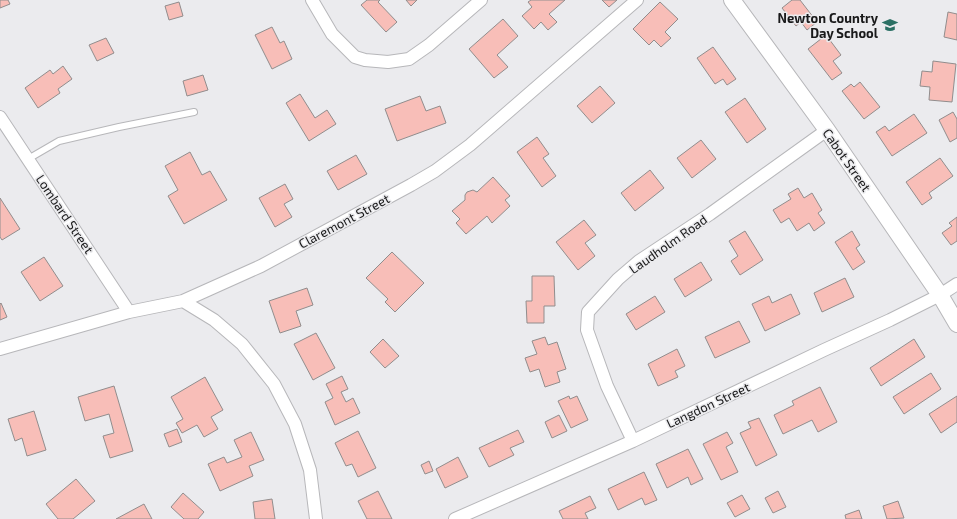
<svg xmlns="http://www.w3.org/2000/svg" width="957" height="519" viewBox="0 0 957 519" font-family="'Exo 2',sans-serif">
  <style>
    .building { fill: #f8beb8; stroke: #918d8d }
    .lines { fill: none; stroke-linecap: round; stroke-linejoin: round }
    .service-casing { stroke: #b7b7ba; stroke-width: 8 }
    .minor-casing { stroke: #b7b7ba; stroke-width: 14 }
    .tertiary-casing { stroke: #b7b7ba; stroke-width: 18 }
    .service { stroke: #fff; stroke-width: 6 }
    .minor { stroke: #fff; stroke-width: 12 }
    .tertiary { stroke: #fff; stroke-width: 16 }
    .labels { text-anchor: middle; stroke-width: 3; stroke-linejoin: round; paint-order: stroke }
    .poi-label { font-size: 13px; font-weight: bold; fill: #19191a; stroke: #ebebee; text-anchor: end }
    .street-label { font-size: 13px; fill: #19191a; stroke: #ebebee }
  </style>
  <rect width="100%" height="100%" fill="#ebebee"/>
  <path class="building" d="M0,0h8l2,4 -10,4z
    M367,0h13l-2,2 19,20 -11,10 -25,-27z
    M406,0h11l-6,6z
    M531,0h34l-16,14 8,8 -9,8 -7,-8 -7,7 -12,-13 10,-9 -4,-5z
    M602,0h15l-8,7z
    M792,0h8l17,22 -10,8 -6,-8 -5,4 -14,-18z
    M179,2l4,14 -14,4 -4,-14z
    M660,2l18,17 -13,13 6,6 -10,9 -7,-7 -5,5 -16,-16z
    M948,12l9,2v26l-13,-3z
    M503,19l15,17 -21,19 11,12 -14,11 -25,-29z
    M272,27l8,16 4,-2 8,18 -20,10 -17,-34z
    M826,35l15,20 -8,6 9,12 -10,7 -24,-31z
    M106,38l8,15 -17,8 -8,-16z
    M713,47l23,32 -9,6 -4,-6 -8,5 -18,-26z
    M933,61l23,3 -4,38 -23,-2 1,-13 -10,-1 2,-15 10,1z
    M63,66l9,13 -14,10 2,4 -22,15 -13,-20 25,-18 3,4z
    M203,75l5,15 -21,6 -4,-15z
    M860,82l20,25 -16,12 -22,-28 9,-7 3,3z
    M600,86l15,17 -23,20 -15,-17z
    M300,94l15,24 12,-8 9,14 -27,17 -23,-38z
    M420,96l6,15 14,-5 6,17 -49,18 -12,-32z
    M745,98l21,31 -19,14 -22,-31z
    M953,112l4,7v19l-7,4 -11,-22z
    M914,114l13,19 -35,23 -16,-24 9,-6 4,5z
    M537,137l12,17 -6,4 13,18 -14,11 -25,-35z
    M701,140l15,19 -24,19 -15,-20z
    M190,152l12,23 8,-4 17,29 -43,24 -16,-28 10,-6 -13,-24z
    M356,155l11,19 -29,16 -11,-19z
    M940,158l13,18 -24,17 3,5 -10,7 -16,-23z
    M650,170l14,18 -29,23 -14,-18z
    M493,177l17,19 -5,4 5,6 -18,17 -5,-7 -21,18 -10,-11 4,-4 -8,-8 13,-11v-5l2,-3 6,-2 4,2z
    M285,184l8,15 -9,5 8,13 -17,10 -16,-29z
    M798,188l6,10 8,-5 10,17 -4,3 7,10 -11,8 -5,-8 -12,8 -8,-13 -8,5 -8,-13 18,-11 -3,-5z
    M0,198l20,31 -18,11 -2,-3z
    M957,217v24l-6,4 -9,-12 10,-7 -3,-3z
    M584,220l12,15 -11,8 10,13 -17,14 -22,-28z
    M745,231l18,29 -23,15 -9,-14 7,-5 -9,-15z
    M852,231l8,14 -4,3 9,14 -12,8 -18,-28z
    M392,252l32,31 -29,29 -10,-10 3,-3 -22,-21z
    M44,257l19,29 -23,15 -19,-29z
    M701,262l11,18 -27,17 -11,-18z
    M532,276h22l1,30h-11v17h-17l-1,-22h6z
    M845,278l9,19 -32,15 -8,-19z
    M307,288l6,17 -17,6 5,15 -21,7 -11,-32z
    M791,294l9,20 -35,17 -13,-27 17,-8 3,7z
    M655,296l10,16 -29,18 -10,-16z
    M1,303l6,14 -7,3v-16z
    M739,321l11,21 -35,16 -10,-21z
    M316,333l19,35 -22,12 -19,-36z
    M545,337l3,8 9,-3 9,27 -9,3 3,10 -15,5 -6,-18 -9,3 -5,-14 12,-4 -5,-13z
    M383,339l16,17 -14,12 -15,-16z
    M914,339l11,18 -44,29 -11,-18z
    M677,349l8,17 -10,5 3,6 -20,9 -10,-22z
    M931,373l10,16 -37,25 -11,-17z
    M342,376l6,13 -7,3 5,10 7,-4 7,15 -25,12 -10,-23 8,-4 -7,-14z
    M205,377l18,33 -12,7 7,12 -14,8 -7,-12 -15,8 -6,-10 7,-4 -12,-22z
    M114,386l19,65 -23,7 -7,-22 11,-3 -5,-19 -24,7 -7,-24z
    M820,387l17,35 -19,10 -6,-12 -29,14 -9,-19 20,-10 -2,-4z
    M569,396l1,3 7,-3 11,24 -17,8 -13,-27z
    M957,396v26l-16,11 -12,-19z
    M34,411l12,39 -19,6 -5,-18 -7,3 -7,-22z
    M559,415l8,16 -15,7 -7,-16z
    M759,418l18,37 -21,11 -16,-33 11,-5 -3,-6z
    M177,429l5,13 -13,5 -5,-13z
    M518,430l6,12 -14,6 4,7 -25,12 -10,-19z
    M358,431l18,37 -18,9 -6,-13 -6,2 -11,-23z
    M251,432l13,28 -15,6 4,10 -33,15 -12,-27 16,-7 3,6 15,-6 -8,-17z
    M727,432l6,11 -7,4 12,25 -17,8 -18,-36z
    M688,449l15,30 -12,6 -3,-8 -21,11 -11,-24z
    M458,457l10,20 -23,11 -9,-19z
    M429,461l4,10 -8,3 -4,-9z
    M644,472l13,28 -12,5 -3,-7 -24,12 -10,-21z
    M76,479l19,22 -22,18h-15l-12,-15z
    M378,491l14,28h-25l-9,-18z
    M778,491l8,16 -13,6 -8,-15z
    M183,493l21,19 -6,7h-14l-13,-12z
    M742,495l8,14 -15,8 -8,-14z
    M590,496l6,12 -11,5 3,6h-25l-4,-8z
    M272,499l3,20h-20l-2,-17z
    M898,501l6,17 -17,1 -4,-13z
    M144,504l8,15h-36z
    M859,510l3,9h-16l-1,-4z"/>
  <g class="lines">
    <g class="service-casing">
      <path id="service" d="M28,159l31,-18 60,-14 75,-15"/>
    </g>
    <g class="minor-casing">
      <path id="minor" d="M312,0l20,34 23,23 10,3 23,2 21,-3 20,-14 52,-45
        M0,117l129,195
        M183,301l31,19 28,24 32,40 21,40 15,46 6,49
        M0,349l129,-37 54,-11 78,-35 150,-81 24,-14 35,-26 167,-145
        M633,441l-26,-55 -20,-56 1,-18 30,-33 21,-18 71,-47 117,-84
        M455,519l178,-78 191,-91 66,-30 50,-25 17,-11"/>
    </g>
    <g class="tertiary-casing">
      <path id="tertiary" d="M732,0l95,130 113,165 17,29"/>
    </g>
    <use href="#service" class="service"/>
    <use href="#minor" class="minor"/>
    <use href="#tertiary" class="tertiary"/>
  </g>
  <defs>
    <g id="school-bare" transform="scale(1.2)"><path d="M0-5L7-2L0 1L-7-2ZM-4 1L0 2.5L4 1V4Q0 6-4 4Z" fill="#2b7064" stroke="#ebebee" stroke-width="2.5" paint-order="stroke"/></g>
  </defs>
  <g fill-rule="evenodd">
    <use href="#school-bare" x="890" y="25"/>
  </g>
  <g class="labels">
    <g class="poi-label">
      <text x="878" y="23">Newton Country<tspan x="878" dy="15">Day School</tspan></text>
    </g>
    <g class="street-label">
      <text transform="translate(847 160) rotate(55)" y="5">Cabot Street</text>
      <text transform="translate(65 214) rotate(56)" y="5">Lombard Street</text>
      <text transform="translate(344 221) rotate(-28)" y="5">Claremont Street</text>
      <text transform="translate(668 244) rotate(-35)" y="5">Laudholm Road</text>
      <text transform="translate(708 405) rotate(-25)" y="5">Langdon Street</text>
    </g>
  </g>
</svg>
